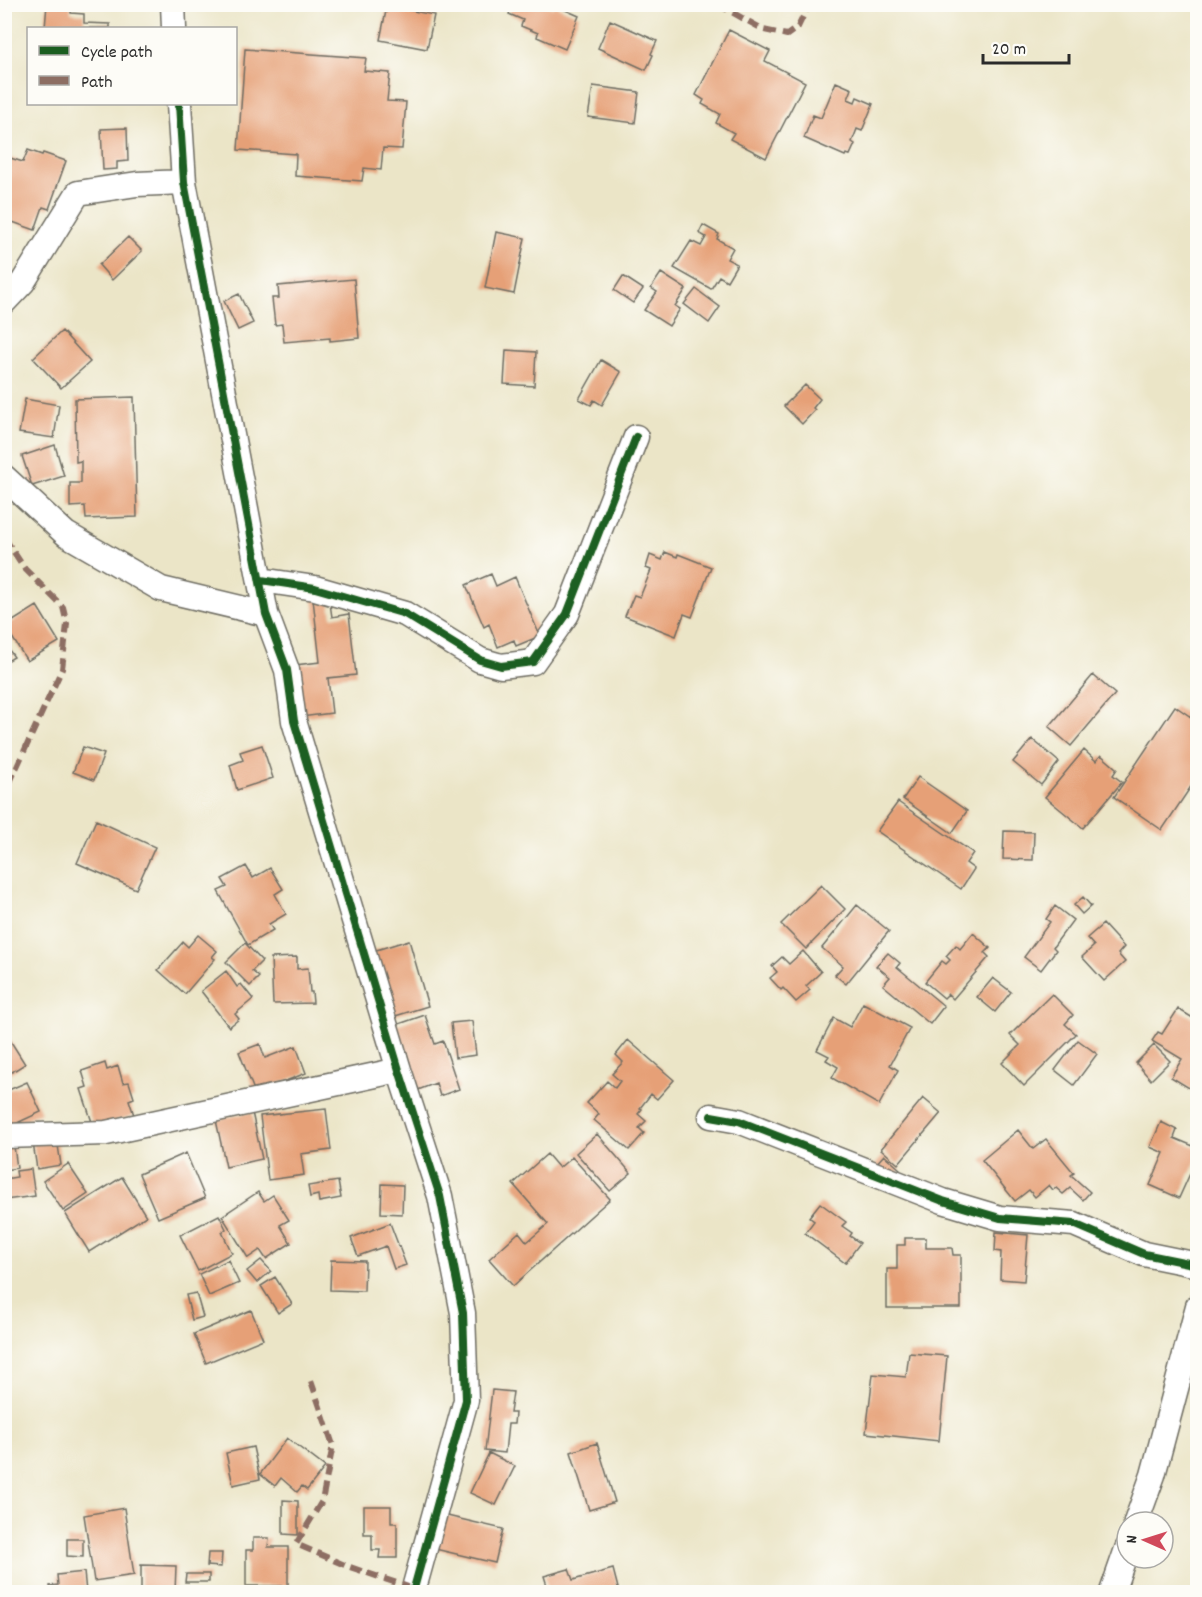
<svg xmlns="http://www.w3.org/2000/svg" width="1202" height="1597" viewBox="0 0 1202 1597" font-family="Dekko,sans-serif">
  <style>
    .building { fill: #e6a077 }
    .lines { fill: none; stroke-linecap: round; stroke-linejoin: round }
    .street-casing { stroke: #6e6c62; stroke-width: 27 }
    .street { stroke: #fff; stroke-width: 24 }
    .quiet { stroke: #8d6e63; stroke-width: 6; stroke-dasharray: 12 6; stroke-linecap: butt }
    .cycleway-casing { stroke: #fdfcf7; stroke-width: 11 }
    .cycleway { stroke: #1b5e20; stroke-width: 8 }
  </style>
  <rect width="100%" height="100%" fill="#fdfcf7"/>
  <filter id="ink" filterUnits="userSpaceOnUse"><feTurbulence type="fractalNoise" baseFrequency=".0167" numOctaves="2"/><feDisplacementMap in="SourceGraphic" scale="12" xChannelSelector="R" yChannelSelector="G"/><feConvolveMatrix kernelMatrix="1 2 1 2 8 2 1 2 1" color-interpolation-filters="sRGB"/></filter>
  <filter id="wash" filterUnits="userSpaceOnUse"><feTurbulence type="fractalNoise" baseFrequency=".008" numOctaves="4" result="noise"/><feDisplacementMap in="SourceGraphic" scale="24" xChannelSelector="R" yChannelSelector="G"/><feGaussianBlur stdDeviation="1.35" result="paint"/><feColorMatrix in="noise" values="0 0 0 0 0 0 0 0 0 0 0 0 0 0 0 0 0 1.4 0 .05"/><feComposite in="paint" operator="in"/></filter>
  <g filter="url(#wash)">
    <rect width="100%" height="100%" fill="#ebe5c7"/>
    <g id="blocks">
      <path class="building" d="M47,4h24v9l13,1v9l26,1v4h-65z
        M513,4h30l10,4 1,-3 25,11 -14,33 -28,-12 1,-4 -17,-7 2,-6 -14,-6z
        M387,6l47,9 -7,34 -47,-9z
        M610,20l47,21 -6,13 2,1 -7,15 -48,-22z
        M729,30l41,21 -5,10 40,21 -39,76 -36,-19 4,-6 -18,-10 4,-9 -18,-10 2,-4 -8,-5z
        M245,49l121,9 -2,13 26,2 -3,28 19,1 -4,47 -19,-1 -2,22 -17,-2 -2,13 -67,-5 1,-22 -58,-4z
        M836,82l16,7 -4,10 7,3 2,-5 16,7 -11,27 -5,-2 -5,13 3,2 -5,11 -4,-1 -1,2 -41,-18 9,-23 8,3z
        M593,86l46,6 -4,31 -47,-6z
        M127,128l1,33 -11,1v7l-14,1 -2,-41z
        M28,150l14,5 1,-2 23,8 -17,48 -6,-2 -8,23 -31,-11v-56l3,-6 16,5z
        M703,225l16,9 -2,5 16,9 -6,11 10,5 -10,17 -8,-5 -8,13 -37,-21 17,-27 10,5 5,-9 -7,-4z
        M496,232l29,6 -11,56 -29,-6z
        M128,237l14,14 -30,29 -13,-15z
        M661,273l25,16 -11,17 5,3 -11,17 -25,-16 13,-18 -6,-4z
        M623,276l20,13 -10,14 -19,-13z
        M354,279l5,59 -29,3v-3l-46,4 -2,-18 -7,1 -3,-27h7l-1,-12z
        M696,289l24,18 -11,16 -25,-19z
        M239,294l14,29 -15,7 -14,-29z
        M62,331l28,31 -29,26 -28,-30z
        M506,350l30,2 -2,34 -30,-2z
        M601,360l20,12 -19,33 -8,-5 -3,5 -12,-6z
        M805,385l15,14 -7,9 2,2 -13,14 -18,-18z
        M134,397l3,120 -51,2 -1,-13 -15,1v-24h11v-22l-5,1 -1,-63z
        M25,399l34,6 -5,33 -35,-5z
        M55,445l9,31 -32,10 -10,-30z
        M665,552l12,5 1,-3 33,13 -19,50 -8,-3 -8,22 -51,-20 9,-21 6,2 11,-27 -5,-2 4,-13 12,5z
        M491,574l5,12 19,-9 25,59 -24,10 -2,-6 -16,7 -9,-23 -5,3 -18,-42z
        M329,597l3,20 17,-3 7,61 -28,3 4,35 -31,4 -6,-52 25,-3 -7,-63z
        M37,606l22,36 -32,19 -22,-35z
        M4,643l10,14 -10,6z
        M1093,675l22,19 -44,52 -22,-19z
        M1175,706l23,16v54l-36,54 -48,-33z
        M1032,739l27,23 -18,23 -28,-23z
        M262,745l11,33 -36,12 -7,-25 13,-5 -3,-8z
        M83,747l21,7 -10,26 -21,-8z
        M1084,750l12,11 5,-6 16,14 -4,6 9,7 -39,46 -38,-31z
        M918,777l49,34 -15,22 -49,-34z
        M898,802l75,51 -7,10 8,6 -13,20 -84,-58z
        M96,820l59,27 -19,42 -59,-26z
        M1004,831l30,1 -1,28 -30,-1z
        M246,866l7,12 17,-10 13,21 -8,5 11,20 -17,10 4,6 -25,15 -30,-54 9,-4 -5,-8z
        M821,885l24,24 -39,40 -25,-25z
        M1083,897l8,9 -9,8 -8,-9z
        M857,905l32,26 -43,53 -11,-9 8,-9 -21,-18z
        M1055,906l18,14 -20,27 3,3 -15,20 -17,-13 26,-35 -4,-3z
        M1103,924l21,23 -6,7 7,8 -21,19 -22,-24 12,-11 -7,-8z
        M973,933l17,15 -5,5 4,4 -36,42 -5,-5 -4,4 -19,-16 17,-21 4,3 4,-4 -4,-4 10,-11 4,4z
        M198,935l19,16 -5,6 3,2 -30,35 -27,-24 25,-28 5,5z
        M409,940l19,66 -36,11 -19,-66z
        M245,943l17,18 -10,10 7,6 -9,9 -24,-24z
        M803,951l18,21 -15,14 4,4 -14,12 -13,-14 -2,2 -11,-12 7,-6 -5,-6 10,-9 7,7z
        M888,953l12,10 -3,4 47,39 -14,18 -47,-39 7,-8 -14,-11z
        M297,957v12l11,-1 2,24h2l1,11 -40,1 -2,-46z
        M226,971l11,16 4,-3 12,15 -18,15 4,5 -10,8 -28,-36z
        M993,978l18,14 -16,20 -18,-15z
        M1052,994l21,21 -8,9 11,10 -52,52 -22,-23 18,-18 -10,-10z
        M863,1003l47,25 -20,37 8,5 -19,35 -47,-27 6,-11 -12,-7 3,-4 -12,-6 17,-32 16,9z
        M1178,1009l20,12v63l-4,7 -23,-14 11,-18 -30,-18 6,-9 4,2z
        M425,1015l10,29 8,-3 16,48 -19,7 -4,-13 -18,7 -22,-65z
        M472,1021l4,34 -21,3 -4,-35z
        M8,1037l17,27 -21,13v-37z
        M628,1040l46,40 -17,19 -6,-5 -11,14 2,1 -4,5 8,7 -7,7 5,5 -15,17 -35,-30 5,-6 -12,-11 20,-22 8,7 5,-7 -8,-7 11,-12 -7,-7z
        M1078,1040l19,14 -23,31 -19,-15z
        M260,1044l5,14 31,-12 10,27 -51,20 -16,-41z
        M1154,1045l16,16 -19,19 -15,-17z
        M105,1063l2,7 11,-4 5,17 6,-1 5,16 -5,2 5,15 -40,13 -13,-39 6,-2 -5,-16z
        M27,1082l14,30 -37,17v-37z
        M923,1098l18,15 -43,51 -17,-15z
        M326,1109l5,41 -30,4 3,21 -36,5 -8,-64z
        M252,1112l10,47 -36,8 -10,-47z
        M1161,1122l16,8 -3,8 24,10v8l-19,42 -29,-13 14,-32 -14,-6z
        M1018,1130l15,19 13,-10 28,34 -3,2 19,17 -7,8 -13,-12 -7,6 -7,-6 -3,2 -4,-5 -14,12 -6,-7 -14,11 -33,-41z
        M597,1134l34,39 -21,18 -34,-38z
        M13,1139l4,29 -13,2v-30z
        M57,1139l4,26 -24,4 -4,-26z
        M186,1153l19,45 -47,20 -19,-44z
        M547,1154l12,14 13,-11 38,42 -97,87 -24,-27 30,-27 8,10 21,-18 -35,-40z
        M884,1155l16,14 -8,10 -17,-14z
        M68,1164l20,30 -25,17 -20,-30z
        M31,1169l4,27 -30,4v-21l12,-2 -1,-6z
        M122,1177l24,39 -57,36 -24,-39z
        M338,1181l3,17 -22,4 -1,-7 -8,2 -2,-11z
        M382,1184l21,1 -1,29 -21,-1z
        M258,1192l6,9 9,-6 16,25 -9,5 11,18 -25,16 -6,-9 -12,8 -26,-42z
        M820,1203l26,19 -4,4 10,7 -2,3 10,7 -15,20 -40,-30 9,-12 -5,-4z
        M219,1215l7,14 -4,3 10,21 -34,18 -18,-36z
        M390,1223l16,42 -12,4 -8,-23 -28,10 -7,-18z
        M996,1232l32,3 -4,46 -24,-2 1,-27 -6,-1z
        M905,1238h21v10h26l1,7h8v53h-74v-39h10v-24h8z
        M228,1260l11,23 -30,13 -10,-22z
        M261,1260l10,11 -14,12 -10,-12z
        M331,1260l34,1 -1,30 -34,-1z
        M275,1277l17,27 -14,9 -17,-27z
        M196,1293l7,24 -11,3 -6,-25z
        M251,1310l12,29 -57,24 -12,-29z
        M909,1353l38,3 -8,85 -73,-8 7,-59 33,3z
        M492,1390l21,2 -3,21h5l-1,11h-6l-3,29 -20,-2z
        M287,1438l38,29 -18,23 -5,-4 -5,6 -16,-14 -6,8 -15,-12z
        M597,1443l18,59 -26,8 -18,-58z
        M253,1447l7,32 -27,6 -7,-32z
        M489,1453l26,13 -19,39 -26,-12z
        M283,1500l15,1v34l-15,-1z
        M364,1506h27v17h6v35h-18l1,-8h-8v-16h-8z
        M124,1508l10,67 -40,6 -10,-66z
        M443,1515l60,14 -8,34 -60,-14z
        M253,1538h16l-1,9h20v39h-42v-36h7z
        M67,1539h16v18l-16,-1z
        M208,1553h14l-1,14 -14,-1z
        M141,1565l35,1 -1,26h-34z
        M569,1569l4,11 40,-11 6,23h-70l-5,-16z
        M84,1572l2,20h-35l-1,-6 8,-1 -1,-10z
        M186,1574h23v8h-24z"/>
    </g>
  </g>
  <g filter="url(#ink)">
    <use href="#blocks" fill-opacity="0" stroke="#6e6c62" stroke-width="1.5"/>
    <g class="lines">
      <g class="street-casing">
        <path id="street" d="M173,4l1,24
          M179,104l5,78 82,432 21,56 7,51 105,349 41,126 23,117 3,87 -53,192
          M4,302l19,-20 55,-89 59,-9 47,-2
          M4,477l62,57 95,55 105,25
          M261,580l54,8 90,26 75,46 21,6 32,-4 34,-48 69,-177
          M711,1116l28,5 204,80 57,17 74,6 70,30 54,11
          M4,1136l102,-3 293,-63
          M1136,1522l17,-47 45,-169
          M1112,1592l15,-43"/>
      </g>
      <use href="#street" class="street"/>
      <path class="quiet" d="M717,4l47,26 23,5 11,-8 11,-23
        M4,537l21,32 38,38 4,17 -5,45 -58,126
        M311,1381l22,64 -11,56 -26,43 51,22 67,23"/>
      <g class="cycleway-casing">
        <path id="cycleway" d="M179,104l5,78 82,432 21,56 7,51 105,349 41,126 23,117 3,87 -53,192
          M261,580l54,8 90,26 75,46 21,6 32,-4 34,-48 69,-177
          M711,1116l28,5 204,80 57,17 74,6 70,30 54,11"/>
      </g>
      <use href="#cycleway" class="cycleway"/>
    </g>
  </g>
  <rect width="1202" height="1597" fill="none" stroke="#fdfcf7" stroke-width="24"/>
  <rect x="27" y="27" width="210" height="78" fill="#fdfcf7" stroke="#a9a8a5" stroke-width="1.5"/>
  <rect x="39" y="46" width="30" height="9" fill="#1b5e20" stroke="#a9a8a5" stroke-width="1.5"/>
  <text x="81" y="57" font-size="18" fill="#2b2b2b">Cycle path</text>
  <rect x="39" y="76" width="30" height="9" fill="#8d6e63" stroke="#a9a8a5" stroke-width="1.5"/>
  <text x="81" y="87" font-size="18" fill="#2b2b2b">Path</text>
  <g transform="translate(1145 1540) rotate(273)"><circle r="28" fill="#fdfcf7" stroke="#a9a8a5" stroke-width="1.5"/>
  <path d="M0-4.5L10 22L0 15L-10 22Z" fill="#d1495b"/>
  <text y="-9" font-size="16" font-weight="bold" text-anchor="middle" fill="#2b2b2b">N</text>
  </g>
  <path d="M983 54v9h86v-9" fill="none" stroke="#2b2b2b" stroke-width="3"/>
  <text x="992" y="54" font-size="18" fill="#2b2b2b" stroke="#fdfcf7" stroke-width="4.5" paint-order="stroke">20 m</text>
</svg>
